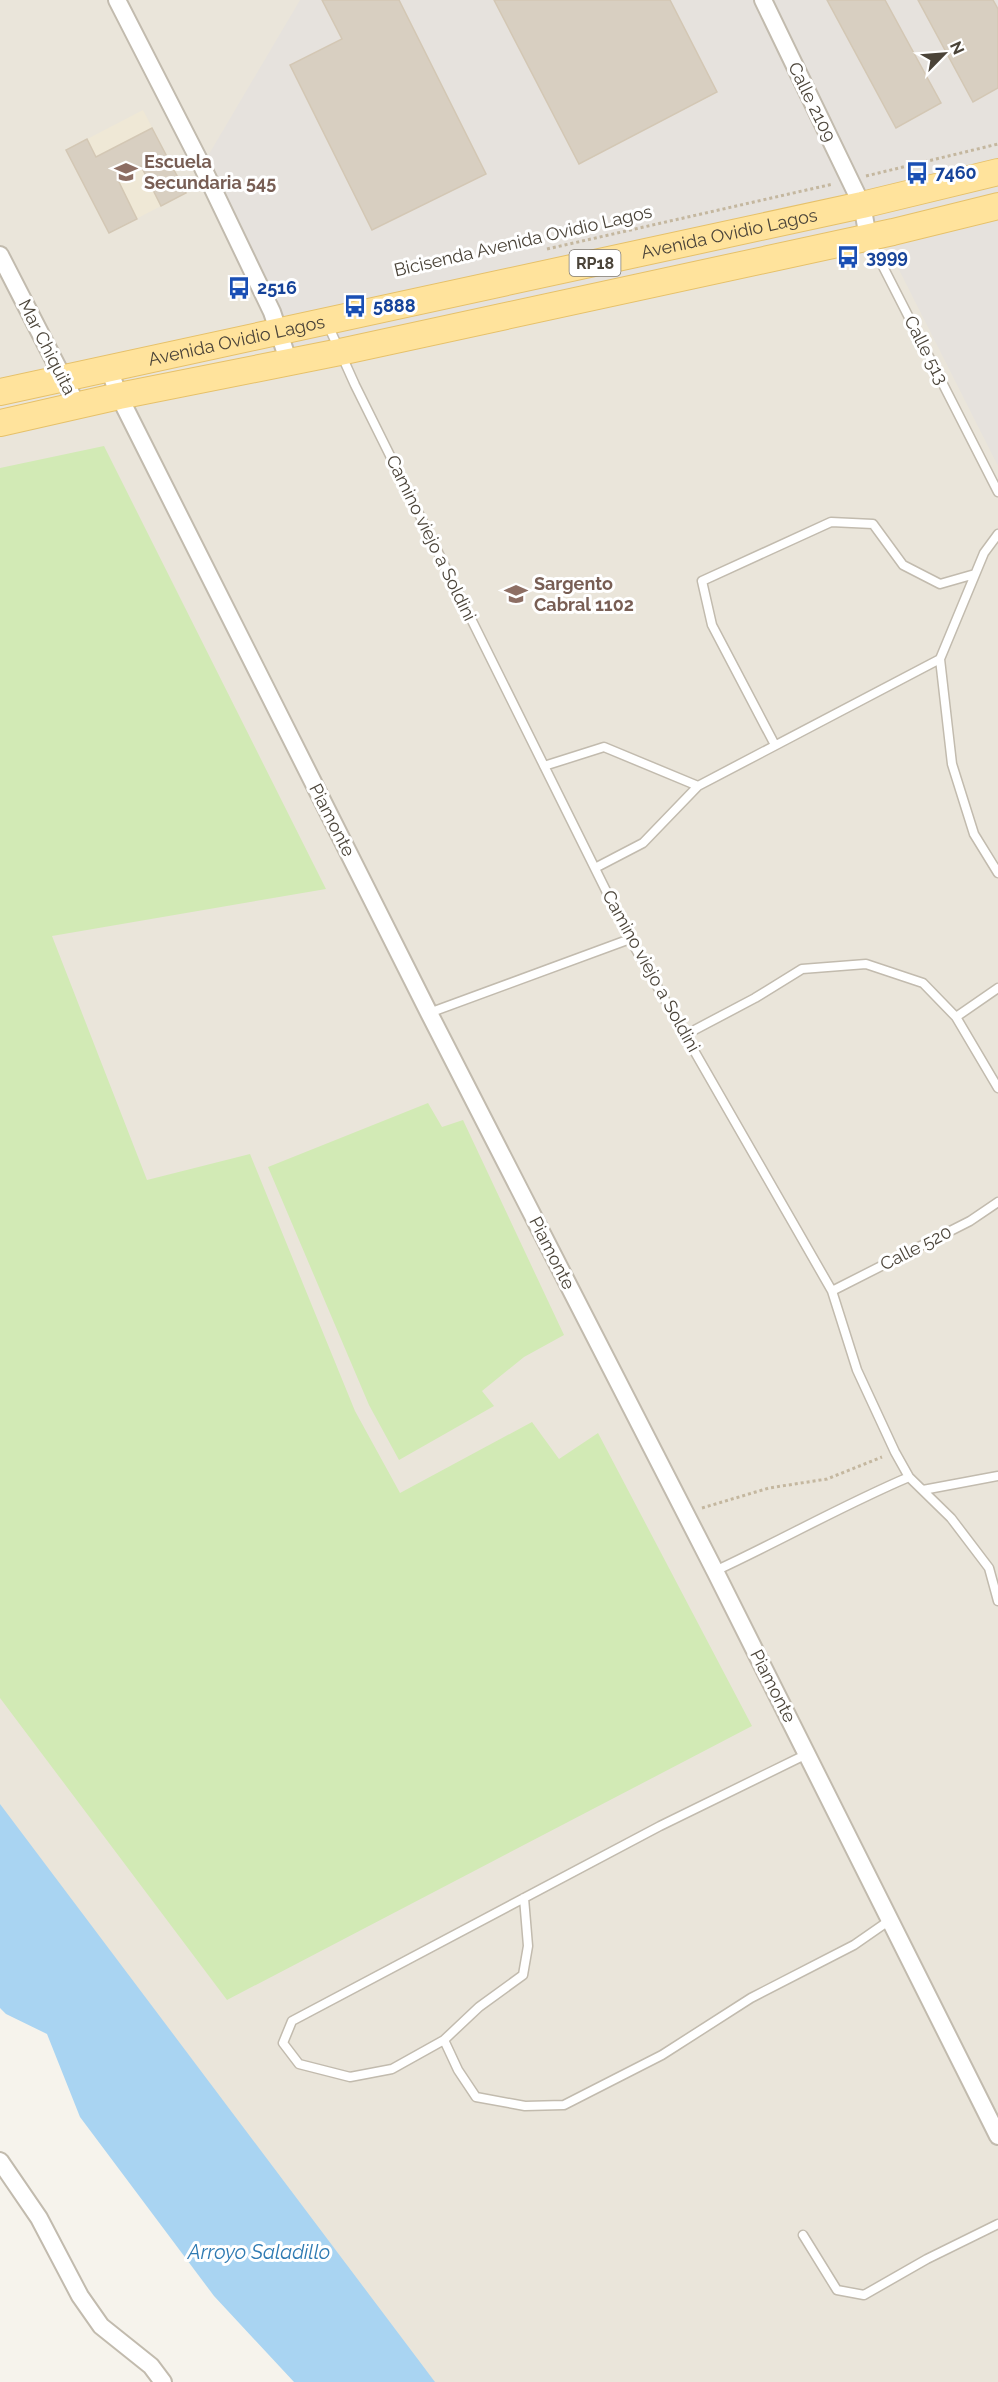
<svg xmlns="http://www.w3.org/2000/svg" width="998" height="2382" viewBox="0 0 998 2382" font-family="Raleway,sans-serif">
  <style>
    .residential { fill: #eae5da }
    .industrial { fill: #e6e2dd }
    .education { fill: #efe8d6 }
    .green { fill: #d2eab5 }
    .water { fill: #a9d4f2 }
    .building { fill: #d8cfc1; stroke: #d3c7b4; stroke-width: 1.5 }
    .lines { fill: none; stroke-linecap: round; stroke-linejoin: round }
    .service-casing { stroke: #c2bbae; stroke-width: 11 }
    .minor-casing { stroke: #c2bbae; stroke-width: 20 }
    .primary-casing { stroke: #e6c16a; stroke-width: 28 }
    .path { stroke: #c4b79f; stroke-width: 3; stroke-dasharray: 3 3; stroke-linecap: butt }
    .service { stroke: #fff; stroke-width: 8 }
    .minor { stroke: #fff; stroke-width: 16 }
    .primary { stroke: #ffe39c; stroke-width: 26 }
    .labels { text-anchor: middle; stroke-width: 6; stroke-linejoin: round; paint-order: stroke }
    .shield { fill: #fff; stroke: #817c74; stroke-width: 1.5 }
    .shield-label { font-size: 16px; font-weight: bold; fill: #4b4439 }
    .street-label { font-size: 18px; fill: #4b4439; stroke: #fff }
    .education-label { font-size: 18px; font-weight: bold; fill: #785e54; stroke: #fff; text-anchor: start }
    .transit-label { font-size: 18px; font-weight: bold; fill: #164399; stroke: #fff; text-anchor: start }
    .water-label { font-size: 20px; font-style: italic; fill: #2e7ab2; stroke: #fff }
  </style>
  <rect width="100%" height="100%" fill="#f6f3ec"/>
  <path class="residential" d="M0,0h998v2382h-634l-364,-491z"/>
  <path class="industrial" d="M300,0h698v466l-117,-232 -592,129 -87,-197z"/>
  <path class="education" d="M143,110l43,83 -77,40 -43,-83z"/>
  <path class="green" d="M104,446l222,443 -274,47 95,244 103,-26 105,257 45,82 132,-71 27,37 39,-26 154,293 -525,274 -227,-302v-1230z
    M428,1103l14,24 21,-7 101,215 -40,22 -42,34 12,15 -95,54 -30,-55 -101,-238z"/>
  <path class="water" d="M0,1804l435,578h-141l-80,-86 -134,-179 -33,-83 -41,-20 -6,-6z"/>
  <path class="building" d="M322,0h77l87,174 -114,56 -82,-165 52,-26z
    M494,0h176l47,92 -138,72z
    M827,0h58l56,103 -45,25z
    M918,0h75l5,9v79l-25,14z
    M152,128l34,65 -25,13 -20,-40 -24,12 20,41 -28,14 -43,-83 21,-11 9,18z"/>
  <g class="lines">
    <g class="service-casing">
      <path id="service" d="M870,241l128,251
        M328,325l27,60 275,554 202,352 25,79 38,82 14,25 42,41 38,50 9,33
        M940,659l12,105 22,70 24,39
        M775,745l-63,-120 -10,-44 129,-59 42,2 30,41 37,19 35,-10
        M544,766l60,-19 94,39 242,-127 44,-106 14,-19
        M595,868l48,-25 55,-57
        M429,1013l201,-74
        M956,1017l42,-29
        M685,1035l70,-37 47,-29 64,-5 57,19 33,34 42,71
        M832,1291l138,-70 28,-19
        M923,1490l75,-14
        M715,1571c65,-30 128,-66 194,-94
        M524,1898l4,48 -5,29 -44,32 -35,33 -52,29 -42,8 -51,-13 -16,-21 9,-22 368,-195 147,-72
        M444,2040l14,30 18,27 49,9 39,-1 98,-50 89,-57 103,-53 36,-25
        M803,2235l34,55 27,5 63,-36 71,-35"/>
    </g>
    <g class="minor-casing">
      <path id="minor" d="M117,0l85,166 70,146 17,51
        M763,0l99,205 6,32
        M0,255l78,152
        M109,369l10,27 310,617 286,558 283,565
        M0,2161l39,57 41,78 21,30 50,40 12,16"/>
    </g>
    <g class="primary-casing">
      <g id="primary">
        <path id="s1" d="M0,392l862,-187 136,-33"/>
        <path d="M0,423l119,-27 221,-44 553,-120 105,-26"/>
      </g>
    </g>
    <path class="path" d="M866,176l132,-32
      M547,249l286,-65
      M702,1508l67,-20 58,-9 55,-22"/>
    <use href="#service" class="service"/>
    <use href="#minor" class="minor"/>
    <use href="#primary" class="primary"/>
  </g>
  <defs>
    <g id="school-bare" transform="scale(1.8)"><path d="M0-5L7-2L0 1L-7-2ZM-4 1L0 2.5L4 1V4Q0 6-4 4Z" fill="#8d6e63" stroke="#fff" stroke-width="2.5" paint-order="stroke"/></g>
    <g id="bus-bare" transform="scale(1.8)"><path d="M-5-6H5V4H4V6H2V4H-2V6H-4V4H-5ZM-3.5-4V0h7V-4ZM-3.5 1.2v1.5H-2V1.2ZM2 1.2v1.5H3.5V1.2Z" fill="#1a4fb4" stroke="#fff" stroke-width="2.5" paint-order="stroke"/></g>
  </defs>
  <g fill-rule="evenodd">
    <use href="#school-bare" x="126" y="172"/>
    <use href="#bus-bare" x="917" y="173"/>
    <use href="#bus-bare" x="848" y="257"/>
    <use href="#bus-bare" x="239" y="288"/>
    <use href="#bus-bare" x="355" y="306"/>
    <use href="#school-bare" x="516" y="594"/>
  </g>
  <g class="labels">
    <rect class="shield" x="569.5" y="250" width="51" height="26" rx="4.5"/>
    <g class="shield-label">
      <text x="595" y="269">RP18</text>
    </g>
    <g class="street-label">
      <text transform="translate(812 102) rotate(64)" y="6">Calle 2109</text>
      <text dy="6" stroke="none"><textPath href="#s1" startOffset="746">Avenida Ovidio Lagos</textPath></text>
      <text transform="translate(523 241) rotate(-13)" y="6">Bicisenda Avenida Ovidio Lagos</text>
      <text dy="6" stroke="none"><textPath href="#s1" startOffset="242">Avenida Ovidio Lagos</textPath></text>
      <text transform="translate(47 347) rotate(63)" y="6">Mar Chiquita</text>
      <text transform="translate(926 350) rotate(63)" y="6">Calle 513</text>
      <text transform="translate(431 538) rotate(64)" y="6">Camino viejo a Soldini</text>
      <text transform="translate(332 820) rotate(63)" y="6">Piamonte</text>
      <text transform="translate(651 971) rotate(61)" y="6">Camino viejo a Soldini</text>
      <text transform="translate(916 1248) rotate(-27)" y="6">Calle 520</text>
      <text transform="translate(552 1253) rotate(63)" y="6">Piamonte</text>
      <text transform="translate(773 1686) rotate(63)" y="6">Piamonte</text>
    </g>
    <g class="education-label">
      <text x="144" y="168">Escuela<tspan x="144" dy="21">Secundaria 545</tspan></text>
      <text x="534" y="590">Sargento<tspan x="534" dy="21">Cabral 1102</tspan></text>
    </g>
    <g class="transit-label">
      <text x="935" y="179">7460</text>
      <text x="866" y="263">3999</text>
      <text x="257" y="294">2516</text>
      <text x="373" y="312">5888</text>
    </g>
    <g class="water-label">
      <text x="259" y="2259">Arroyo Saladillo</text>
    </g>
  </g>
  <g transform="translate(944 54) rotate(65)" stroke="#ffffff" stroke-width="4.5" paint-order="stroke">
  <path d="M0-4.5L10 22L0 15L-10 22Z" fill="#4b4439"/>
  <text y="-9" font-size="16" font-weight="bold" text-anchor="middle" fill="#4b4439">N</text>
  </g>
</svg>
